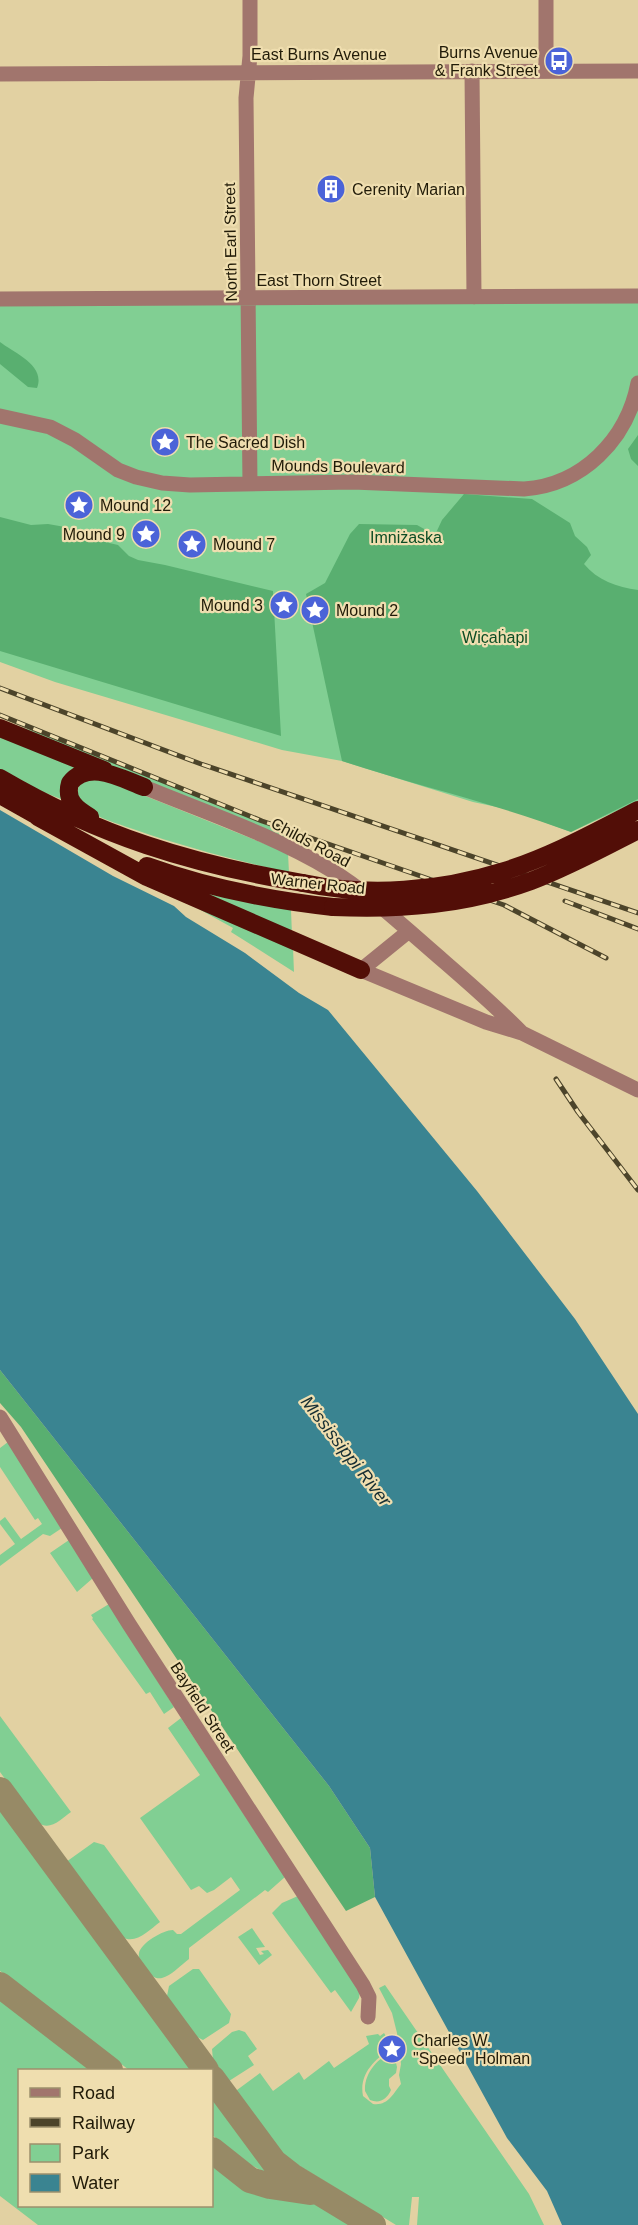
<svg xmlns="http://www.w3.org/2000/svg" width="638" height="2225" viewBox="0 0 638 2225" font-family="Helvetica,sans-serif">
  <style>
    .green { fill: #81cf93 }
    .forest { fill: #59af70 }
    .water { fill: #3a8491 }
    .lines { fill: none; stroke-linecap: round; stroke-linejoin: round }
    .taxiway { stroke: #978a66; stroke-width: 26 }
    .minor { stroke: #a1756d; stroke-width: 15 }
    .highway { stroke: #520e07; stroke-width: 18 }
    .rail-casing { stroke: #4c442a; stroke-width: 5 }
    .rail { stroke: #efdeaf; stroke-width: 3; stroke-dasharray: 9; stroke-linecap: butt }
    .highway-bridge { stroke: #520e07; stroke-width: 18 }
    .labels { text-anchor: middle; stroke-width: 4.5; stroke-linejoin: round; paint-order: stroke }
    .poi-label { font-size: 16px; fill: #211b08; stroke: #efdeaf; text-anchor: start }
    .street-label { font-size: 16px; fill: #211b08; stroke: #efdeaf }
    .park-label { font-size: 16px; fill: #0c4d24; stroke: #efdeaf }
    .water-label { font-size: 18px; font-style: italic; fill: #162e33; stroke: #efdeaf }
  </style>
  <rect width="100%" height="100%" fill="#e2d1a2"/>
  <path class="green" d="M638,303v498l-67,31 -60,-22 -38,-8 -131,-41 -60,-11 -103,-31 -124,-37 -55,-20v-357z
    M0,720l42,14 245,99v7z
    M0,733l82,32 -19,32 -2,2 -36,-14 -25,-14z
    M98,777l190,76 1,20c-53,-13 -105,-26 -156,-44 -20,-7 -43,-13 -57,-29l3,-16z
    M172,882l119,28 1,25z
    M197,908l96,40 1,24 -63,-40 2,-4z
    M8,1442l54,86 -12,8 -7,-2 -43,32v-11l15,-11 -15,-20v-3l5,-4 16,22 21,-15 -4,-6 -3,2 -35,-53v-19z
    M69,1540l24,38 -16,14 -27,-39z
    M109,1604l65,103 -10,7 -14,-22 -4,2 -54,-75 1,-1 -2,-3z
    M0,1716l71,96c-10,7 -21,20 -34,10l-37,-50z
    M181,1718l104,159 -17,15 -3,-2 -76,58v11c-8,6 -18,17 -27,19 -11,3 -25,-15 -23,-25 2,-10 24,-23 34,-23l4,4h4l59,-44 -9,-13 -17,13 -7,3 -8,-7 -8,4 -51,-72 60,-43 -32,-47z
    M0,1808l193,262h-64l-129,-99z
    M94,1842l10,3 56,77c-11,8 -24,23 -38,15l-56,-75z
    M298,1896l62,95 -1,7 -8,14 -16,-22 -4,3 -59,-80 10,-10z
    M252,1928l13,19 -9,1 4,7 4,-1 -3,-3 7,-1 4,5 -13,10 -21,-28z
    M193,1969h6l32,45 -2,9 -26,17 -8,-4 -28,-40 2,-10z
    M385,1985l144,209 15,31h-127l2,-28h-7l-3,28h-13l-103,-63 -11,-9 -45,-61v-2l23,-17 13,18 26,-19 5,8 25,-19 5,7 35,-24 -3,-8 12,-2 2,2 4,-3 6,10 -1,7c-16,11 -30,25 -26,46l10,8c15,2 20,-10 28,-20l-2,-9 2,-11 -4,-31 -5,-20 -13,-25z
    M0,1999l92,71h-72v136h192v-43l38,27 26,7 32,4 10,4 34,20h-314l-38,-29z
    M239,2030l6,2 12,17 -9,7 6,9 -25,16 -16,-21 -1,-11 20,-17z
    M393,2051l4,16 -1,6 -7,6v7l2,4c-4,9 -11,14 -21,10l-5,-9c-1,-18 13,-33 28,-40z
    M212,2095l54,74 -2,3 -13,-7 -39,-30z"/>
  <path class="forest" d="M0,342c14,11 46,23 37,46l-9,-1 -28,-23z
    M638,435v31l-7,-7 -3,-10z
    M464,494l68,5 38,24 5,13 12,11 4,8 -7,9c13,16 33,23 54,26v209l-67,33c-75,-28 -153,-46 -229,-71l-36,-167 19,-11 25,-49 9,-10 58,1 18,10 7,-15z
    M0,517l31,8 17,-1 17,3 40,15 13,3 11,11 9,4 27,5 108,26 8,145 -281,-85z
    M0,1370l329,416 41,62 5,49 -29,14 -325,-484 -21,-24z"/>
  <path class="water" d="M0,810l113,66 61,30 12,11 59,36 54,40 29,17 149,181 98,128 63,95v811h-76l-15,-34 -40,-53 -132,-241 -5,-49 -41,-62 -329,-416z"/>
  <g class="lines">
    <path class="taxiway" d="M0,1790l206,280
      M0,1985l110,85
      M212,2078l62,84 18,14 81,49
      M212,2150l38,30 20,6 40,6"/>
    <path class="minor" d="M250,0v56l-4,42 4,386
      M546,0v71
      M472,71l2,226
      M0,74l638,-3
      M0,299l638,-3
      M0,416l50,11 25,13 43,30 18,7 26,6 28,2 163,-3 171,7c58,-4 103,-49 114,-106
      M144,787c63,26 129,48 187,83 34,21 63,48 93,74 33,29 67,57 98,89
      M409,931l-48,39 125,52 36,11 116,57
      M0,1417l129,207 234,361 6,12 -1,20"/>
    <path class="highway" d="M0,728l104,42
      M0,778c99,58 191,86 303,105
      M0,795l48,27
      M38,817l109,60 214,93
      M90,817c-14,-8 -25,-17 -20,-34 19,-24 52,-4 74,4
      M147,866c61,22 122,34 186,41"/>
    <g class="rail-casing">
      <path id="rail" d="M0,688l201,76 437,149
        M0,715l262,106 242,84 102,53
        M565,901l73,28
        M556,1079l22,33 60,78"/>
    </g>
    <use href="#rail" class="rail"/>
    <path class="highway-bridge" d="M303,883c66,14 137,8 201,-12 46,-14 91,-39 134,-61
      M333,907c69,3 132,-2 198,-26 37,-14 72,-33 107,-51"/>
  </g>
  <defs>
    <g id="bus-disc" transform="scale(1.5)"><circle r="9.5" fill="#4b63d8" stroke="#efdeaf"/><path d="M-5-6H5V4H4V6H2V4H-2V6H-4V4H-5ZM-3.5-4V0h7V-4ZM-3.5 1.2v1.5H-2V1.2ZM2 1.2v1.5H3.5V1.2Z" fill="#fff"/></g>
    <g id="building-disc" transform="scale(1.5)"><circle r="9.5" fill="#4b63d8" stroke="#efdeaf"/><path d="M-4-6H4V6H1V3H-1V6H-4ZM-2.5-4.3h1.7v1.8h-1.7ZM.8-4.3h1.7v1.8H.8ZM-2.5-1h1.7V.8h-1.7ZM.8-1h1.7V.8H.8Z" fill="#fff"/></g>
    <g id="sight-disc" transform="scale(1.5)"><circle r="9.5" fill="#4b63d8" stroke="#efdeaf"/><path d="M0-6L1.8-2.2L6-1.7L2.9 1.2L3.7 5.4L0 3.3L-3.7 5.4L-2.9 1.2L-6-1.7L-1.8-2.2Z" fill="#fff"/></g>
  </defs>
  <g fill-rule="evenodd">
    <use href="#bus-disc" x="559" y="61"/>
    <use href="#building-disc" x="331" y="189"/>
    <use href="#sight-disc" x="165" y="442"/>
    <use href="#sight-disc" x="79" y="505"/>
    <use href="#sight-disc" x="146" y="534"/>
    <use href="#sight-disc" x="192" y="544"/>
    <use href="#sight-disc" x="284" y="605"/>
    <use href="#sight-disc" x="315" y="610"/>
    <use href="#sight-disc" x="392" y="2049"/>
  </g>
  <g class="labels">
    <g class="poi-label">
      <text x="538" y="58" text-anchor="end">Burns Avenue<tspan x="538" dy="18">&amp; Frank Street</tspan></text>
      <text x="352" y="195">Cerenity Marian</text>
      <text x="186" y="448">The Sacred Dish</text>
      <text x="100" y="511">Mound 12</text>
      <text x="125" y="540" text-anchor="end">Mound 9</text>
      <text x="213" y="550">Mound 7</text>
      <text x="263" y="611" text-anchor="end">Mound 3</text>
      <text x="336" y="616">Mound 2</text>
      <text x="413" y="2046">Charles W.<tspan x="413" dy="18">"Speed" Holman</tspan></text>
    </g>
    <g class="street-label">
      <text x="319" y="60">East Burns Avenue</text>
      <text transform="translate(230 242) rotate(-91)" y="6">North Earl Street</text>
      <text x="319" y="286">East Thorn Street</text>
      <text transform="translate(338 466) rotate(1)" y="6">Mounds Boulevard</text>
      <text transform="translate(311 842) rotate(28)" y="6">Childs Road</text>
      <text transform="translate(318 883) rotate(6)" y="6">Warner Road</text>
      <text transform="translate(203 1707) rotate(57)" y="6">Bayfield Street</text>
    </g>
    <g class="park-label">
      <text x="406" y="543">Imniżaska</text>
      <text x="495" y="643">Wic̣aḣapi</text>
    </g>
    <g class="water-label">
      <text transform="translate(346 1451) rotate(52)" y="6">Mississippi River</text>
    </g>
  </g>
  <rect x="18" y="2069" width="195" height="138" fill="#efdeaf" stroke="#9d906c" stroke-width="1.5"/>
  <rect x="30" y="2088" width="30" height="9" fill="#a1756d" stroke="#9d906c" stroke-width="1.5"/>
  <text x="72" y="2099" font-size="18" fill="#211b08">Road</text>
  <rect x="30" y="2118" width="30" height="9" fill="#4c442a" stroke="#9d906c" stroke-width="1.5"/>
  <text x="72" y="2129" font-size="18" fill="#211b08">Railway</text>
  <rect x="30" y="2144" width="30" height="18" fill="#81cf93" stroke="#9d906c" stroke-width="1.5"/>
  <text x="72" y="2159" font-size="18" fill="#211b08">Park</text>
  <rect x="30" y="2174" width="30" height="18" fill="#3a8491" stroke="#9d906c" stroke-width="1.5"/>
  <text x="72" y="2189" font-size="18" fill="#211b08">Water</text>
</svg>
